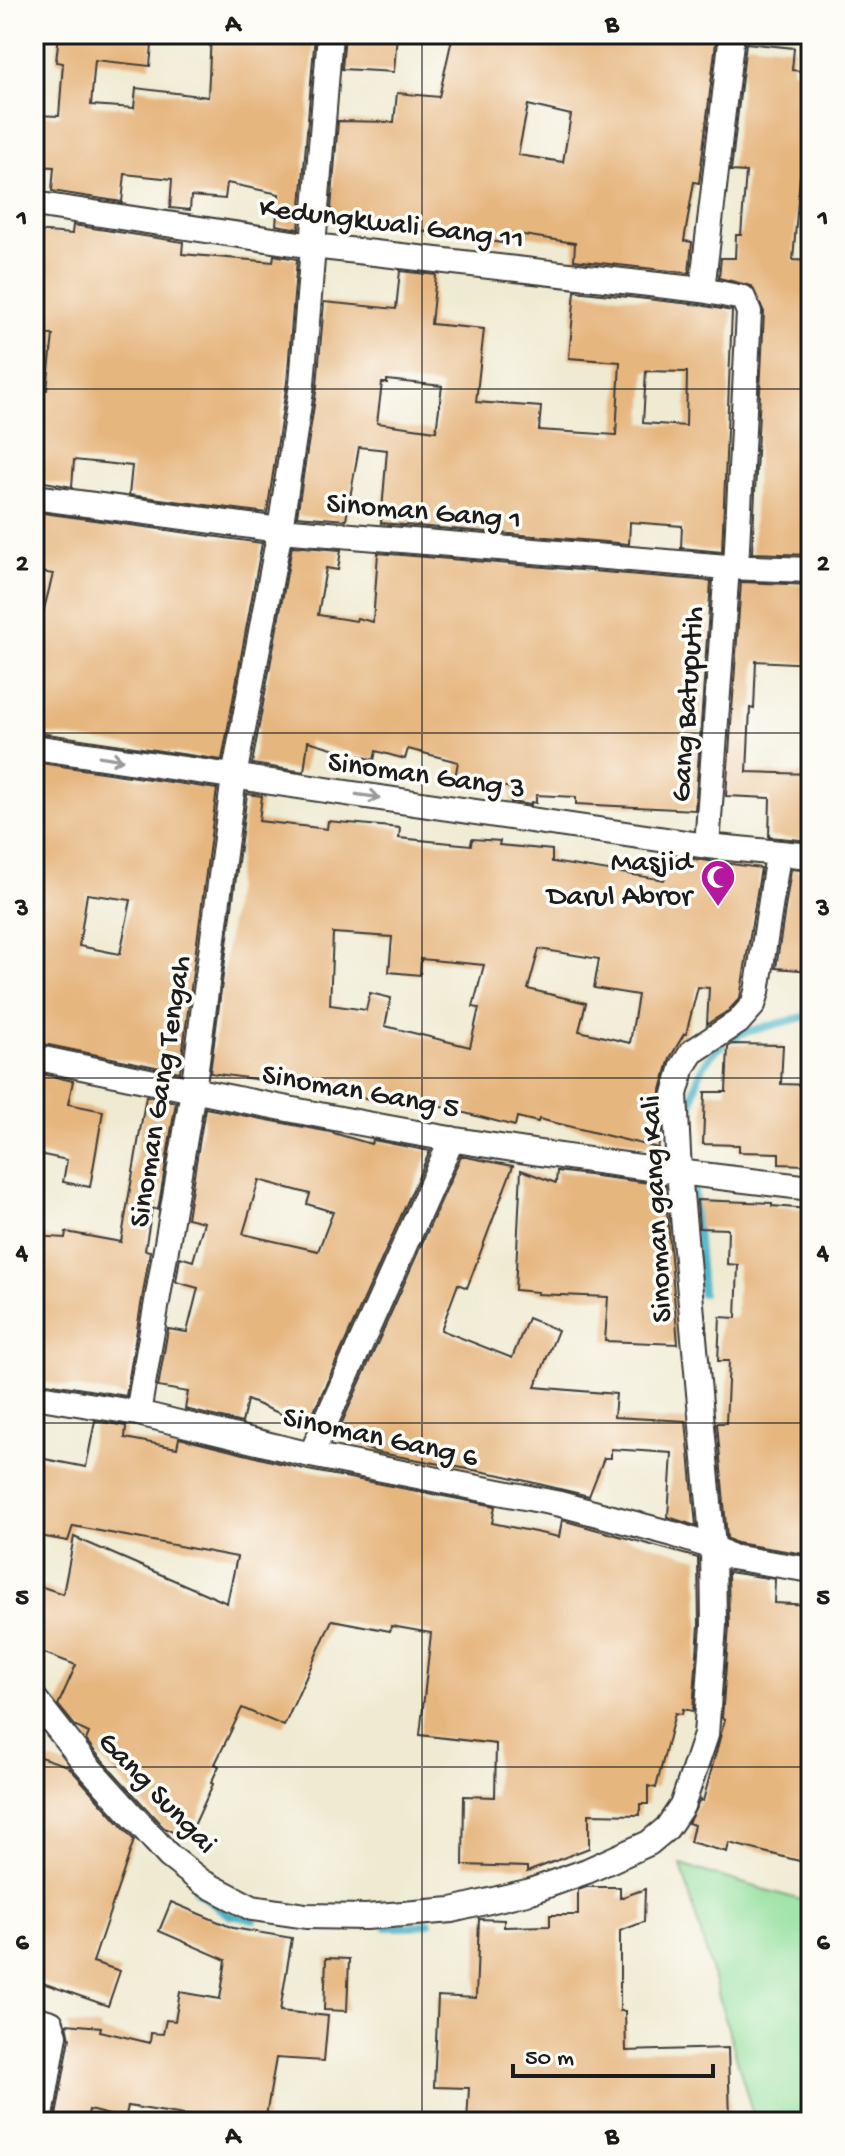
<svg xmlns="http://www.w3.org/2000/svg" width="845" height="2156" viewBox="0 0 845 2156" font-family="'Gochi Hand',sans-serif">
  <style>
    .green { fill: #92df9c; stroke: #577e5c; stroke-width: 2 }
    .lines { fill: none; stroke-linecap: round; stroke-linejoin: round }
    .stream { stroke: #49b3c7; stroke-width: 8 }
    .building { fill: #e6b67f; fill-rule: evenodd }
    .street-casing { stroke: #3c3b37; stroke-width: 28 }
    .street { stroke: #fff; stroke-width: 24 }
    .oneway { stroke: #999 }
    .grid { fill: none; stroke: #1c1c1c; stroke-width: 2; stroke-opacity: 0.55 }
    .labels { text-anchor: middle; stroke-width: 7; stroke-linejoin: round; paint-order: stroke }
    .street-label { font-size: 30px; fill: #1c1c1c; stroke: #fdfcf7 }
    .poi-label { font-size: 30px; fill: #1c1c1c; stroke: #fdfcf7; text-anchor: end }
    .neatline { fill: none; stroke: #1c1c1c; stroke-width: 3 }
    .grid-label { font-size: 26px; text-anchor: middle; font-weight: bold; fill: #1c1c1c }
  </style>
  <rect width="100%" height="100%" fill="#fdfcf7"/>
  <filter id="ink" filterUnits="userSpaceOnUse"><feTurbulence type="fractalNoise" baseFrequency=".0125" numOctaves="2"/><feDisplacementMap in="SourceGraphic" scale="16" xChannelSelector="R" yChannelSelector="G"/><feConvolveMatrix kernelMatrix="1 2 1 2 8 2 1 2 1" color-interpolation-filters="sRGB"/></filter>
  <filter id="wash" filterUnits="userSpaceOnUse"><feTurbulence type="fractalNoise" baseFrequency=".006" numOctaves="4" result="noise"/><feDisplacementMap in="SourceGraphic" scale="32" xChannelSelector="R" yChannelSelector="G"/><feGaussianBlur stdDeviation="1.8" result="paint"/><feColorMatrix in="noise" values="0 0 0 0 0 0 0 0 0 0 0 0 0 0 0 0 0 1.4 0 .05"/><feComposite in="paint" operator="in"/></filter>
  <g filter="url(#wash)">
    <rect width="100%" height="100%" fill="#efead1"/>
    <path class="green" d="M681,1865l130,38v219h-56z"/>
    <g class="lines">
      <path class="stream" d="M735,1037l7,-4 69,-18
        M702,1293c-2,-31 -5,-61 -7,-92 -3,-46 -17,-127 28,-156
        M196,1891l33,24 25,4
        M387,1927h25l17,-4"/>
    </g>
    <g id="blocks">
      <path class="building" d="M59,34h94l-3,32 -55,-6 -4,45 43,3 2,-20 72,9 3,-63h104l-16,195 -23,-4 3,-31 -52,-11 -2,16 -34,-3 -1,14 -20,-2 2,-29 -47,-5 -3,28 -70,-11 2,-24 -20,-1v-51l25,1 4,-53 -7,-1z
        M345,34h52l-3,38 -52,-3z
        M453,34h264l-18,149 -5,-1 -10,59 8,1 -3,31 -115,-13 1,-17 -71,-11 -2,11 -25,-4 1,-7 -48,-7 -2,7 -69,-11v4l-29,-3 8,-101 56,1 3,-29 42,4zM528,105l43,10 -8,47 -45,-7z
        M746,43l48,5 -2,22 19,2v62l-4,44 -7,-1 -7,83 18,1v294l-59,-2 12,-241 -12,-26 -33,-8 2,-20h14l1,-23h5l5,-63 -15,-1z
        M73,225l110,17 -1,12 91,8 1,-7 23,4 -10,123 -20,131 -138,-18 3,-29 -58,-6 -2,27 -38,-7v-91l13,1 6,-55 -19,-1v-103l38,3z
        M400,271l36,4 -5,49 53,5 -8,73 65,5 -2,23 77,5 4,-73 -51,-4 6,-67 125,14 32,6 -10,241 -41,-4 1,-22 -52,-4 -1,22 -248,-21 6,-73 -28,-3 -13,73 -49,-4 20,-130 7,-84 72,7zM646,371l41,1 -1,54 -43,-3zM387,380l55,6 -6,45 -59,-8 5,-40h5z
        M43,513l219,30 -40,217 -188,-28v-84l19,-74 -18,-3z
        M292,546l49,4 -3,20 -12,-2 -8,47 38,6 1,-3 16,4 5,-69 333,28 -16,229 -119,-6v-7l-40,-2v8l-5,-1v3l-20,-3 1,-14 -57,-10 3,-16 -50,-13 -3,10 -29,-8 -2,9 -66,-19 -4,31 -52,-8z
        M741,582l70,3v79l-55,-3 -2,48 -4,-1 -3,64 64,2v67l-42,-4 1,-39 -44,-2z
        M34,762l183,27 -37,283 -146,-30zM87,894l44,6 -11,54 -41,-8z
        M247,794l15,2 -3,25 68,8 1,-8 42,4 30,3 -1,10 72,7 1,-6 28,2 -1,4 53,5v12l112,18 8,-24 89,12 -21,130 -12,13 -21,13 2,-36 -11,-1 -12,47h-2l-14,24 -9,32 1,42 -4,16 -119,-29 -1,3 -21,-5 -2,9 -124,-32 -4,10 -47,-13 -130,-18zM333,933l59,4 -3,35 31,3 1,-16 63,6 -11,42 6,1 -9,39 -85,-21 6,-28 -21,-5 -4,17 -36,-5zM539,949l60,10 -5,29 44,7 -8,48 -51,-12 7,-28 -58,-14z
        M791,869l20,2 -6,71h6v29l-35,-3z
        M732,1044l51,1 -2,39 30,1v59h-5l-1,21 -26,-1v-11l-40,-1v-7l-36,-1 2,-52h21l2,-45z
        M34,1072l39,9 -5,23 35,7 -13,76 -27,-5 4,-22 -33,-7z
        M146,1096l30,6 -18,108 -6,-2 -7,42 5,1 -24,145 -92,-15v-145l31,2 1,-6 55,10z
        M205,1108l125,24 41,12 2,-4 57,11 -122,274 -61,-25 -5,23 -57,-14 3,-17 -30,-5 10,-58 19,3 11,-44 -22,-6 4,-25 13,4 11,-39 -17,-4zM259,1180l51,14 -3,10 26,8 -15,39 -75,-17z
        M461,1156l52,10 -46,122 -9,-4 -17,46 71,28 16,-40 30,12 -23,57 81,7 -2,23 72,4 10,105 -28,-9 4,-64 -61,-4v9h-7l-15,38 -88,-21 -126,-23 -39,-16z
        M521,1170l35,13 1,-12 108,14 13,159 -73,-3 3,-44 -71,-3 1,-2 -23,-2z
        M697,1200l75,3v3l36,3 -3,33 6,1v312l-75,-12 -9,-5 -10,-115h9l3,-62h-11l2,-44 16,1 2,-53 -11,-1 1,-35 -29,-1z
        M95,1421l31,5 -1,12 52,10 2,-10 129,32 187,36 -3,17 67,14 3,-17 136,38 1,67 -6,86 -10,-2 -1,5 -7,-1 -19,75 -8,-2v18h-8v11l-51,-1v34l-62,24v-5l-64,-2 1,-69 31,1 1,-53 -76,-9 11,-102 -40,-7 -1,5 -58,-11 -48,106 -42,-18 -27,56 4,2 -8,17 2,1 -25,55 -24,-11 -68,-75 -10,-13 3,-7 -13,-6 -18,-22 18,-40 -42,-16v-65l29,10 11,-57 153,66 10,-46 -164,-31 -5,15 -34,-6v-78l52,10z
        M728,1572l47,7 -1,24 37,2v259l-82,-21 -2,9 -37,-10 4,-17 -6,-2 12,-23 3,1 22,-82 -3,-1 7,-92z
        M34,1755l34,11 66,74 -41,122 27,9 -12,35 -74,-26v-22l7,-22 -7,-1z
        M587,1887h33v11l25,-9 -1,33 -24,9v80h5l1,40 102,-3 2,74h-263l2,-34 -35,-1 4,-91 38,2 3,-79 25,1v7l46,-1v-11h28v-25z
        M171,1902l62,26 59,10 -12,73 48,5 -4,45 -48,-3 -11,64h-69l1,-5 -69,-11 -3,13 -36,-9 -3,12h-31l15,-84 -3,-14 34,3 -1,4 50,12 1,-10 12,1 3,-14 9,1 5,-29 40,7 6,-39 -67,-29z
        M326,1958l23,1 -2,52 -23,-1z"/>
    </g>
  </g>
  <g filter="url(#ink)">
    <use href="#blocks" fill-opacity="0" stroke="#3c3b37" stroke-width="2"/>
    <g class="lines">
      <g class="street-casing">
        <path id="street" d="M34,204l279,42 389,44 41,8 6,14 -13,255
          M702,290l30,-256
          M34,497l246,33 447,37 84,3
          M34,747l673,99 104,10
          M707,846l20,-279
          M34,1057c138,29 277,58 416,82 120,20 241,35 361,49
          M34,1396l104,17 173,42 249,49 113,30 40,13 18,10 80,13
          M138,1413l55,-322 41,-314 46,-247 22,-146 28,-350
          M311,1455l141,-316
          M34,1698l51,65 84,93 33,26 50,26 54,8 60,1 86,-7 79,-19 56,-20 62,-28 18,-15 15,-22 24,-71 8,-110 -1,-78 -34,-375 -4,-78 8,-28 9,-14 46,-30 15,-17 4,-13 21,-137
          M34,2018l17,5 4,12 -15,87"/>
      </g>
      <use href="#street" class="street"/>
    </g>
    <defs><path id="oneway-shaft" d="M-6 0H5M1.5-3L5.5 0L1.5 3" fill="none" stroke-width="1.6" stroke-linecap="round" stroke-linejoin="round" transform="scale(2)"/></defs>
    <g class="oneway">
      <use href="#oneway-shaft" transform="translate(111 758) rotate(9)"/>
      <use href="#oneway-shaft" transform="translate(368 796) rotate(8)"/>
    </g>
  </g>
  <path class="grid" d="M422,34v2088M34,389h777M34,733h777M34,1078h777M34,1423h777M34,1767h777"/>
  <defs>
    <g id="mosque-pin" transform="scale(1.8)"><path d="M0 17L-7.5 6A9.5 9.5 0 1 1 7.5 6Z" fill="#b5179e" stroke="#fdfcf7"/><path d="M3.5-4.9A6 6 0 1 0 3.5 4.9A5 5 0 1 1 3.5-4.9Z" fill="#fff"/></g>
  </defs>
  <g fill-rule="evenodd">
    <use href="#mosque-pin" x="718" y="877"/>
  </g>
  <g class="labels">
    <g class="street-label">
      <text transform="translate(392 221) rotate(7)" y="10">Kedungkwali Gang 11</text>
      <text transform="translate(424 509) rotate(5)" y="10">Sinoman Gang 1</text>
      <text transform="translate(685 704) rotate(-86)" y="10">Gang Batuputih</text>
      <text transform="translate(427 773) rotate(8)" y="10">Sinoman Gang 3</text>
      <text transform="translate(361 1089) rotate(10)" y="10">Sinoman Gang 5</text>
      <text transform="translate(158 1091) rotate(-81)" y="10">Sinoman Gang Tengah</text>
      <text transform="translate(654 1209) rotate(-93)" y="10">Sinoman gang Kali</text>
      <text transform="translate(381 1435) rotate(12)" y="10">Sinoman Gang 6</text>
      <text transform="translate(159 1791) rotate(46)" y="10">Gang Sungai</text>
    </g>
    <g class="poi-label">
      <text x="692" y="870">Masjid<tspan x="692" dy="34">Darul Abror</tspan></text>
    </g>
  </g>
  <rect width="845" height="2156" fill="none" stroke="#fdfcf7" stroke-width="88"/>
  <path d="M513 2064v12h200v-12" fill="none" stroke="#1c1c1c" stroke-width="4"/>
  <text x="525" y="2064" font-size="24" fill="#1c1c1c" stroke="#fdfcf7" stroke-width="6" paint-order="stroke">50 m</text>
  <rect x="44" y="44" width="757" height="2068" class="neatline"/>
  <g class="grid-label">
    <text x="233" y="31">A</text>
    <text x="612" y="31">B</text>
    <text x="22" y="225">1</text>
    <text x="823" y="225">1</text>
    <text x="22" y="570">2</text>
    <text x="823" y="570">2</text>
    <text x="22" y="915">3</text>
    <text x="823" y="915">3</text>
    <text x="22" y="1259">4</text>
    <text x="823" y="1259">4</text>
    <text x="22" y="1604">5</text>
    <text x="823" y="1604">5</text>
    <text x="22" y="1949">6</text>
    <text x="823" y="1949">6</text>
    <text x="233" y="2143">A</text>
    <text x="612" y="2143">B</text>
  </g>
</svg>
